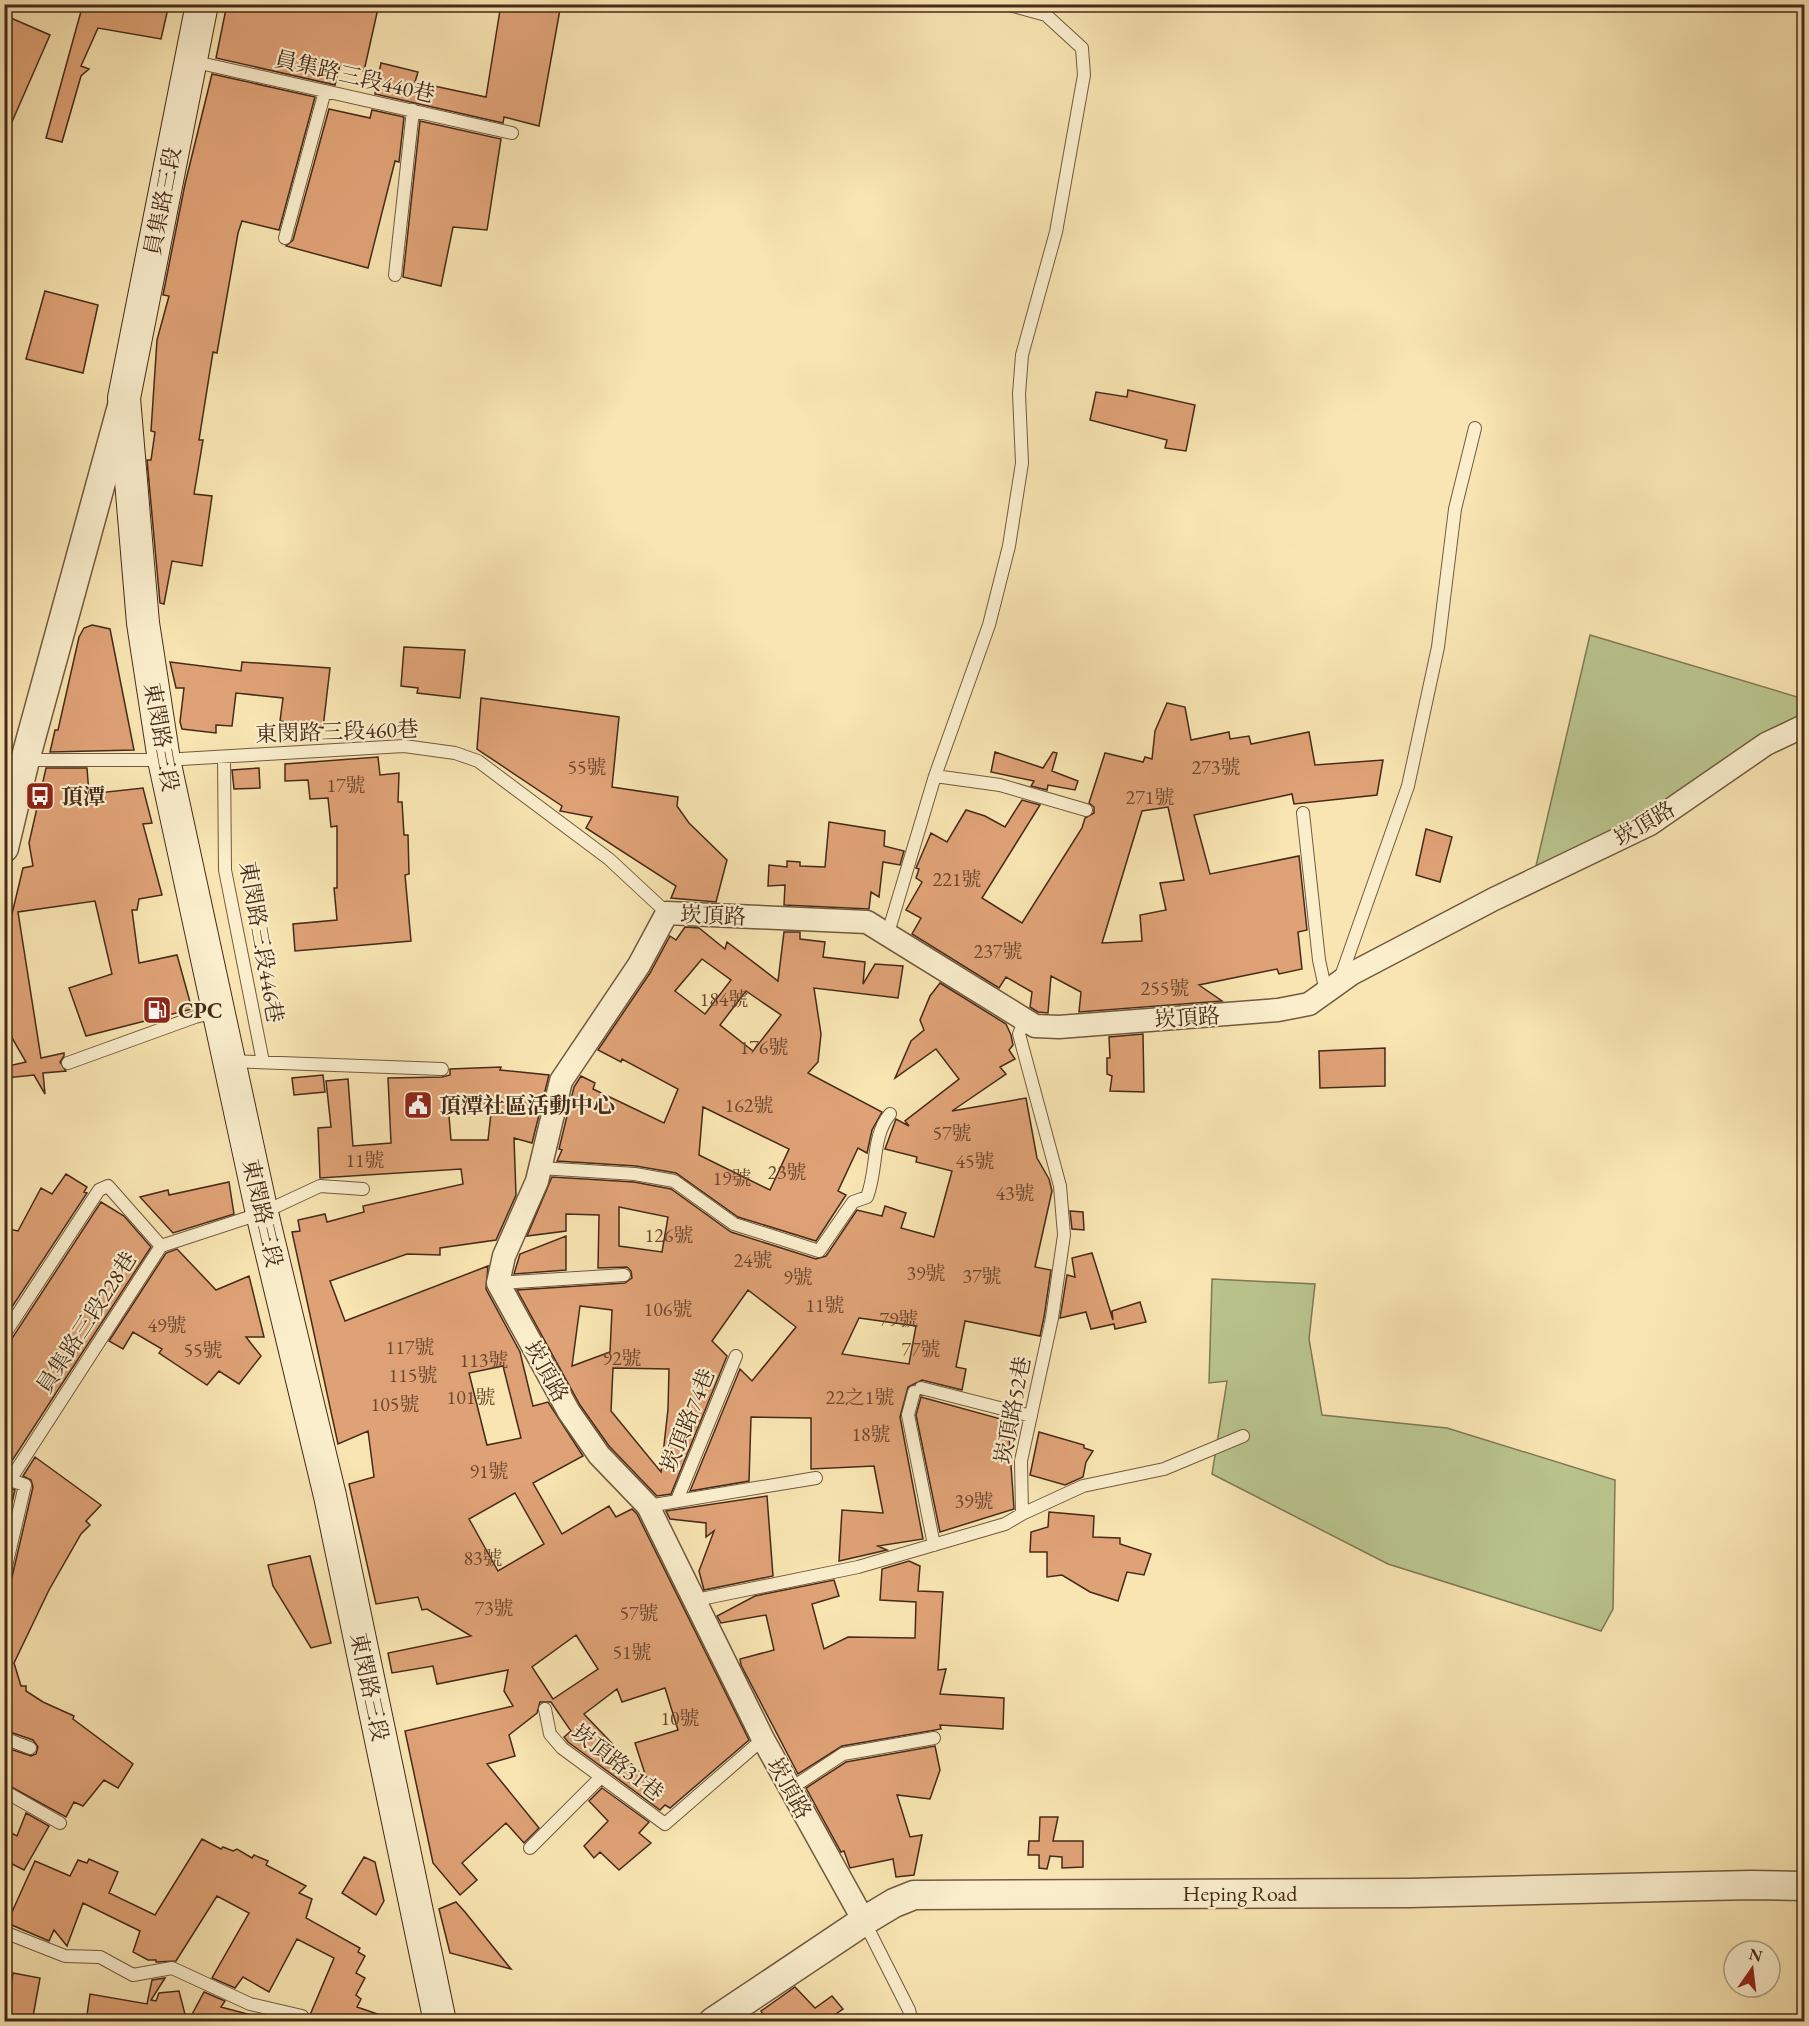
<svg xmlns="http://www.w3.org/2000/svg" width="1809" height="2026" viewBox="0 0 1809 2026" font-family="'EB Garamond','Noto Serif TC',serif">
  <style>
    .green { fill: #bac58e; stroke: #807854; stroke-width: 1.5 }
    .building { fill: #dfa276; stroke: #462a19; stroke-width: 1.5; fill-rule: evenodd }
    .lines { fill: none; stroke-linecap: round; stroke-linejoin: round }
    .service-casing { stroke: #72593f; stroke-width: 14 }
    .minor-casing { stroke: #72593f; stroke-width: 25 }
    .tertiary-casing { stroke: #72593f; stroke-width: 31 }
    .secondary-casing { stroke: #462a19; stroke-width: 34 }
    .service { stroke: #faeecd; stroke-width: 12 }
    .minor { stroke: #faeecd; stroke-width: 22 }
    .tertiary { stroke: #faeecd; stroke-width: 28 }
    .secondary { stroke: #faeecd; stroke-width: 32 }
    .labels { text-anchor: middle; stroke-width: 4.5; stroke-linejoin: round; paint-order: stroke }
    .number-label { font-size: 20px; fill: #6c4830 }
    .street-label { font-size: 22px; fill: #462a19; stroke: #faeecd }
    .poi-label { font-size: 22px; font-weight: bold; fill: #462a19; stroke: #faeecd; text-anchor: start }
  </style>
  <rect width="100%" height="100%" fill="#f8e5b2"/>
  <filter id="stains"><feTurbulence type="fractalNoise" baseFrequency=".00333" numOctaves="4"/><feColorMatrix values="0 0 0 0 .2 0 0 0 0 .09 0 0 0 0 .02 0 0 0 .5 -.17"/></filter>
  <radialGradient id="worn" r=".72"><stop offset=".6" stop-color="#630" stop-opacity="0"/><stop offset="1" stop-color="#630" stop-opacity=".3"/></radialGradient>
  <path class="green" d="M1590,635l214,64v16l-139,92 -129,59z
    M1212,1279l103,5 -6,55 13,76 125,13 168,52 -2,129 -12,22 -213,-67 -176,-90 15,-93 -18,2z"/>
  <path class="building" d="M83,4h86l-8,35 -63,-11 -17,38 8,3 -8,7 -19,66 -16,-4z
    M227,4h152l-15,67 -24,-6 -5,20 -119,-27z
    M501,4h60l-22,122 -35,-9 -1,6 -128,-29 6,-31 37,9 -3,10 71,15z
    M4,15l46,20 -46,105z
    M212,74l103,23 -36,133 -37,-9 -4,12 -21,120 -4,-1 -14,88h4l-9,54 18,2 -10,70 -30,-5 -8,43 -4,-1 -13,-143h4l4,-28 -4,-1 6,-91 12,-44 -6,-1 22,-111z
    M329,109l41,9 2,-8 32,7 -5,45 -4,-1 -27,107 -82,-22 7,-6z
    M420,121l81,18 -14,91 -34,-3 -12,59 -38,-9z
    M45,291l53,14 -15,68 -57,-14z
    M1128,390l67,15 -9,46 -21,-3 2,-8 -77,-20 6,-28 31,5z
    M92,625l18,4 24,121 -84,2 5,-22h3l21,-93 5,-9z
    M404,647l61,3 -5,48 -43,-5 1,-5 -17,-2z
    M170,662l71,9 1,-9 88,6 -7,60 -43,-7 3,-23 -47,-5 -4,33 -16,-1v8l-34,-4 -2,-7 4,-34h-8z
    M481,698l138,19 -7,70 66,10 -1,9 12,17 38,37 -11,42 -45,-4 5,-12 -90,-58 6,-11 -32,-6 2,-5 -85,-57z
    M1167,703l18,4 6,33 38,-8 1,7 19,-3 2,8 58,-12 6,33 68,-5 -6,35 -83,9 -2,-10 -98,21 16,59 89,-18 8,74 -9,2 4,37 -23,5 -2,-5 -78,16 23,16 -143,11 2,-20 -30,-16 -3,37 -10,-1 -8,-5 2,-15 -26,-15 -7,11 -87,-54 9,-16 -15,-8 16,-28 -6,-4 3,-9 -3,-1 15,-35 16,9 19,-32 19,6 20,11 17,-27 18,5 -58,93 40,25 60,-95 3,-10 9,-5v-6l-5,-4 16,-50 38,9 2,-5 7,2 3,-28zM1168,807l16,73 -24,3 6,27 -26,5 2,26 -40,2 40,-132z
    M995,752l48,16 10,-16 4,1 -5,18 26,10 -3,9 -27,-5 -1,5 -16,-4 3,-5 -43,-9z
    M378,757l2,18 19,-2 -1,29h4l2,33h4l1,39 -4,1 6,66 -116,10 -2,-27 44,-4 -3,-32h3v-62l-6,1 -3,-29 -18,1 -2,-19 -23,1v-17z
    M46,768h41l2,26 54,-6 9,35 -9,1 19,71 -23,4 -2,11h-5l7,53 38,-8 15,54 -106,27 -17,-48 43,-14 -17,-73 -77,11 23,146 23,-5v3l-4,6 6,9 -23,2 2,21 -11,-19 -28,3 -2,-11 22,-5 -22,-38v-77l19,-79 10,-2 -4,-23z
    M259,768l1,20 -26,1 -2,-19z
    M829,822l56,9 -1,15 20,5 -4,14 -17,-3 -4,35 -8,-5 -2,17 -85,-4 1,-20 -17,1 1,-21 18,2v-6l13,1v4l25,1z
    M1426,829l26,8 -12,45 -24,-7z
    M685,927l14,1 26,21 2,-7 51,39 6,-49h16v7l25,3 -2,15 42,5 -2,22 12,-20 28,2 -5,32 -84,-10 7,46 -3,28 -10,11 74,39 -10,18 -5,23 -9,-5 -20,43 8,4 -30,46 -78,-24 -62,-44 -40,-7 -79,-5 5,-11 -3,-1 15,-62 7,-11 14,7 -2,6 71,34 14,-34 -56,-30 -1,3 -23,-12 52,-77 20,-37 6,4zM702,959l29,21 -26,34 -30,-23zM746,991l35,24 -28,36 -33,-26zM703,1107l86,42 -19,41 -71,-35z
    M940,983l66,41 5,11 2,10 -4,5 6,9 -15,8 6,7 -54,37 74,-13 11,60 12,21 3,12 -17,76 16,3 -7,47 -4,19 -75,-15 -9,46 10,2 -4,21 -40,-10 -14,7 -8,30 23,122 -45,7 9,4 -48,11 3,-51 41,3 -9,-47 -63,3v-51l-60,-1 -2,64 -59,10 50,-122 12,12 44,-54 -48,-37 -36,51 15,15 -56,138 -14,2 -48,-50 -29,-41 -63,-115 108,-7 7,-5 -1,-7 -4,-4 -29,1 1,-53 -33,-1v17l-39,5 25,-59 82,5 37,7 60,43 85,27 10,-3 31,-46 25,6 3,-10 21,7 -5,15 33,9 18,-66 -36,-9 1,-5 -32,-8 11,-30 13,7 -4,-5 54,-42 -23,-30 -41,29 16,-37 13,-11 -4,-10 10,-24zM619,1207l49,10 -6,35 -43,-6zM580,1306l32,4 -2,42 -38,14zM859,1318l57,8 -7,38 -67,-10zM613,1368l56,1 -1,40 -7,63 -50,-61z
    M1143,1034l1,58 -34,-1 2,-15 -5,-2v-16h3l-1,-21z
    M1385,1048v38l-65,2 -1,-37z
    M501,1067l-1,3 49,5 -17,68 -18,-5 2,57 -20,45 -56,8v7l-33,-1 -77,27 15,40 143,-55 -2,23 34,63 13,54 15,-4 35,54 -50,27 29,51 47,-28 7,11 16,-8 5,5 112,226 -79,68 -5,-3 -5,5 -92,-68 -4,-5 7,-6 -20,-29h-11l-3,11 -28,22 6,21 -28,8 52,64 -15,15 -18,-20 -44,40 15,17 -17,15 -27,-32 -28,-132 108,-25 -9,-15 4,-21 -71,14 -4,-18 -41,7 -4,-20 83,-17 -44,-27 -5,1 -4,-13 -42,7 -27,-120 25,-7 -6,-46 -30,13 -46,-212 8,-1 -2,-11 27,-6 2,8 37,-10 -1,-6 100,-22 -2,-15 -141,9 -2,-50 13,-1 -5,-46 22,-2 5,67 38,-3 -3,-65 54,-1 8,-2v-6zM448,1104h44l-4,36h-37zM503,1366l18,72 -34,7 -18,-72zM515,1493l29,51 -46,27 -29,-52zM576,1635l22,34 -45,30 -21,-32zM665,1688l13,42 -43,13 12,37 -63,-66 33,-25 5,13z
    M323,1075l2,17 -31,3 -2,-17z
    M66,1174l21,13 -3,5 3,1 -83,126v-91l14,3 23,-43 11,6z
    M229,1182l5,32 -61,19 -33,-36 28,-7 1,5z
    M101,1202l23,14 27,31 -147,226v-130l7,-3z
    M1070,1211l13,1 1,18 -12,-1z
    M566,1236v34l-52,4 6,-20z
    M177,1249l39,41 33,-14 15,61h-18l15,19 -22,28 -20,-13 -12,14 -48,-32 3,-4 -29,-17 -10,17 -14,-8 57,-88z
    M1092,1253l21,67 -1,-9 28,-9 6,20 -31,7 -1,-5 -23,5 -5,-17 -26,6 7,-43 8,2 -3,-19z
    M921,1397l87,24 6,88 -74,23 -24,-117z
    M1039,1432l45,13v3l9,3 -7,11 -3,15 -18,8 -35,-10z
    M35,1457l66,48 -15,16 4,4 -9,9 -32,56 -35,73 7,23h5v5l17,11 31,14 -1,3 60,45 -15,24 -14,-8 -21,26 -9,-4 -8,15 -62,-34v-36l27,9 5,-2 2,-7 -5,-7 -29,-10v-147l8,-6 21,-90 -2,-7 -8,-4z
    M4,1486l11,4 -11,47z
    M767,1496l6,80 -69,14 -5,-19 15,-40 -8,6v-14l-36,-4 -4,-8z
    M1049,1512l45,4 -1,21 27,1v6l31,10 -7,21 -17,-3 -9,29 -28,-9 -28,-17 -15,2v-25h-17l1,-20 17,-5z
    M310,1556l21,87 -20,5 -38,-62 -5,-21z
    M909,1561l11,5 -2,25 25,1 -5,78 8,-1 -6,25 64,4 -1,31 -63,-4 1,4 -99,17 -44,28 -57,-109 -1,-6 34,-9 -8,-35 -45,8 -4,-7 38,-20 79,-16 5,16 -27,8 12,45 24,-12 67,1 1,-36 -36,-2 2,-31z
    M935,1746l5,24 -10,29 -33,-4 13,42 12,-2 -8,40 -18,2 -3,-18 -43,9 -6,-17 -3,1 -35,-64 40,-26z
    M602,1788l47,34 -10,11 12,10 -32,27 -19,-18 -6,6 -10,-12 24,-25 -19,-20z
    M26,1813l23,13 -25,44 -20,-10v-31l13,7z
    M1040,1817h18l-5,24h30v26l-21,1v-11l-12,-1 -3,13 -8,-1v-13h-11l1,-14h10z
    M202,1839l19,10 2,-2 10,4 4,-2 15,9 2,-3 14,6 -2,4 40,21 -7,7 13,6 -6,19 54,30 -2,4 7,4 -9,17 9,5 -9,17 5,4 -4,8 35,12v3h-71l-11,-7 24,-57 -37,-19 -28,53 -26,-15 -8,11 -23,-10 37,-65 -32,-17 -41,65 -20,1v-2h-8l-15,-8 7,-21 -57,-28 -16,43 -13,-16 -5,11 -42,-18 28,-62 35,15 8,-16 9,3 2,-4 29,13 -9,21 46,22z
    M364,1857l11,5 9,39 -8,14 -34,-22z
    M456,1902l9,10 46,57 -61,-16 -11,-44z
    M13,1973l27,5 -8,44h-28z
    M165,1978l-14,22 5,1 3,-8 20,-2 8,31h-101l4,-28 57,10 5,-24z
    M795,1987l20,21 17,-12 11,13 -16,11 1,2h-61l-6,-11z
    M204,1992l21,9 -4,6 34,9v6h-67z"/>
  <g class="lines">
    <g class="service-casing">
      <path id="service" d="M191,61l321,72
        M285,238l40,-147
        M395,275l18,-165
        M224,757l1,113 38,192
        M26,760h138l240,-14 51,7 23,8 131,98 58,54
        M935,776l65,9 86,25
        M1303,813l16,147 7,32
        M888,933l47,-157 54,-151 20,-79 13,-83 -3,-69 3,-39 34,-123 28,-157 -2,-27 -36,-33 -40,-11
        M1340,979l68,-193 30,-139 17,-138 20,-81
        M230,1061l212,8
        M68,1063l127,-46 22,-5
        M540,1168l95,6 39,7 60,43 85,27 34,-49 14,-5c11,-28 4,-60 23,-83
        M498,1283l126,-8
        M4,1335l95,-145 9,-4 53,60
        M921,1388l110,28
        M914,1392l-6,23 26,130
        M677,1500l59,-144
        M648,1506l168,-28
        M1022,1514l61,-28 81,-17 79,-33
        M4,1575l21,-90 -15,-5 151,-234 101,-33 58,-27 43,3
        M696,1600l162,-33 147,-43 17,-10 -1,-53 31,-143 12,-83 -4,-49 -41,-152 6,-14
        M545,1709l5,25 12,14 103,76 98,-85
        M4,1738l26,10
        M790,1789l53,-35 91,-16
        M4,1791l56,32
        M530,1848l71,-71
        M864,1921l45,89 3,12
        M4,1932l61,24 35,1 33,18 39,-7 78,36 52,12"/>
    </g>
    <g class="minor-casing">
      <path id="minor" d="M864,1921l-101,-182 -115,-233 -49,-51 -30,-43 -71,-129 6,-27 33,-75 24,-100 78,-116 28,-52 200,9 168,104 24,1 219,-17 31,-6 42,-30 143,-75 156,-75 116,-80 38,-18"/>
    </g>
    <g class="tertiary-casing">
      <path id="tertiary" d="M4,848l21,-88 97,-354
        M713,2022l151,-101 30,-18 20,-8 496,-2 341,-8 53,1"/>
    </g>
    <g class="secondary-casing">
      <path id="secondary" d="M202,4l-78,394 19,225 21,137 98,453 68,283 110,526"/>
    </g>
    <use href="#service" class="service"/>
    <use href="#minor" class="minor"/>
    <use href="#tertiary" class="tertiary"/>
    <use href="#secondary" class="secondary"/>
  </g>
  <defs>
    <g id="bus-square" transform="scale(1.5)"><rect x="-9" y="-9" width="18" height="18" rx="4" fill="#8f2418" stroke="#faeecd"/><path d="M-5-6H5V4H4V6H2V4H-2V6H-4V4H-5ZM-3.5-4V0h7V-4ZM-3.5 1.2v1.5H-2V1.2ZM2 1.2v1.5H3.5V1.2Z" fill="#fff"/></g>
    <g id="fuel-square" transform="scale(1.5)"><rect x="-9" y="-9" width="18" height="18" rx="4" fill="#8f2418" stroke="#faeecd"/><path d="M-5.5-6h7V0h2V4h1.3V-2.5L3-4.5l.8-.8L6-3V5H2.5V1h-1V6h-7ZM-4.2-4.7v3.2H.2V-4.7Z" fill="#fff"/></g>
    <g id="civic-square" transform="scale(1.5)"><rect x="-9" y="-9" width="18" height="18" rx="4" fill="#8f2418" stroke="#faeecd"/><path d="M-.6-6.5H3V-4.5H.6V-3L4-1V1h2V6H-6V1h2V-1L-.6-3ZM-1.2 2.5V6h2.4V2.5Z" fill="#fff"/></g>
  </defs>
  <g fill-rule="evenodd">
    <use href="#bus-square" x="40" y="796"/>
    <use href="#fuel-square" x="157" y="1010"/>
    <use href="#civic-square" x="418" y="1105"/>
  </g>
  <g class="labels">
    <g class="number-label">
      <text x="587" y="774">55號</text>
      <text x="1216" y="774">273號</text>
      <text x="346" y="792">17號</text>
      <text x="1150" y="804">271號</text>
      <text x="957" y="886">221號</text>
      <text x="998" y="958">237號</text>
      <text x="1165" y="995">255號</text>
      <text x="724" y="1006">184號</text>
      <text x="764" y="1054">176號</text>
      <text x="749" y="1112">162號</text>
      <text x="952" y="1140">57號</text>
      <text x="365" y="1167">11號</text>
      <text x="975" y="1168">45號</text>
      <text x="787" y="1179">23號</text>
      <text x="732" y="1185">19號</text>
      <text x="1015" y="1200">43號</text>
      <text x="669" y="1242">126號</text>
      <text x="753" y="1267">24號</text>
      <text x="926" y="1280">39號</text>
      <text x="982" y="1283">37號</text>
      <text x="798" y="1284">9號</text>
      <text x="825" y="1312">11號</text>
      <text x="668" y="1316">106號</text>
      <text x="899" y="1326">79號</text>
      <text x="167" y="1332">49號</text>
      <text x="410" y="1354">117號</text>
      <text x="921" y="1356">77號</text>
      <text x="203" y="1357">55號</text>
      <text x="622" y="1365">92號</text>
      <text x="484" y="1367">113號</text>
      <text x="413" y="1382">115號</text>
      <text x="471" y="1404">101號</text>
      <text x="860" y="1404">22之1號</text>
      <text x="395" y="1411">105號</text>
      <text x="871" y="1441">18號</text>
      <text x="489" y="1478">91號</text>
      <text x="974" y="1508">39號</text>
      <text x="483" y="1565">83號</text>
      <text x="494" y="1615">73號</text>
      <text x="639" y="1620">57號</text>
      <text x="632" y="1659">51號</text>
      <text x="680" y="1725">10號</text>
    </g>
    <g class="street-label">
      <text transform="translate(355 76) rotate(13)" y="8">員集路三段440巷</text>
      <text transform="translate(162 201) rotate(-79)" y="8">員集路三段</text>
      <text transform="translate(337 731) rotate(-2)" y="8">東閔路三段460巷</text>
      <text transform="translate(162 737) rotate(80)" y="8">東閔路三段</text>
      <text transform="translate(1644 823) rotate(-30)" y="8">崁頂路</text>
      <text transform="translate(713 915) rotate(2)" y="8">崁頂路</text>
      <text transform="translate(262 942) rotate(80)" y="8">東閔路三段446巷</text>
      <text transform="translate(1187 1017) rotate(-4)" y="8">崁頂路</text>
      <text transform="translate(263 1213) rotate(77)" y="8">東閔路三段</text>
      <text transform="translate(86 1322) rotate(-57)" y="8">員集路三段228巷</text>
      <text transform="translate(547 1371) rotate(61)" y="8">崁頂路</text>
      <text transform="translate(1012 1410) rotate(-79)" y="8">崁頂路52巷</text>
      <text transform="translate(687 1420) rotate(-68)" y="8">崁頂路74巷</text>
      <text transform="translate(370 1687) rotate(78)" y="8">東閔路三段</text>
      <text transform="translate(618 1762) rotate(38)" y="8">崁頂路31巷</text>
      <text transform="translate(790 1788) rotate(61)" y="8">崁頂路</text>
      <text x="1240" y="1901">Heping Road</text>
    </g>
    <g class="poi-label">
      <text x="61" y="804">頂潭</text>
      <text x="178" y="1018">CPC</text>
      <text x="439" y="1113">頂潭社區活動中心</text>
    </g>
  </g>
  <rect width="1809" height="2026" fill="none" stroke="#f8e5b2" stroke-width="24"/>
  <rect x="6" y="6" width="1797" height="2014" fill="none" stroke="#462a19" stroke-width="3"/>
  <rect x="12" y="12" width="1785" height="2002" fill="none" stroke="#462a19" stroke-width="1.5"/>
  <g transform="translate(1752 1969) rotate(14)"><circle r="28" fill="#faeecd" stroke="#b2a085" stroke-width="1.5"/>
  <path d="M0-4.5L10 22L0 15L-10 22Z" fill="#8f2418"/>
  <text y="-9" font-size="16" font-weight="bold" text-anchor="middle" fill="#462a19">N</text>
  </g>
  <rect width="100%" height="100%" filter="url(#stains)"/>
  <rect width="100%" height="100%" fill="url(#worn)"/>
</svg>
